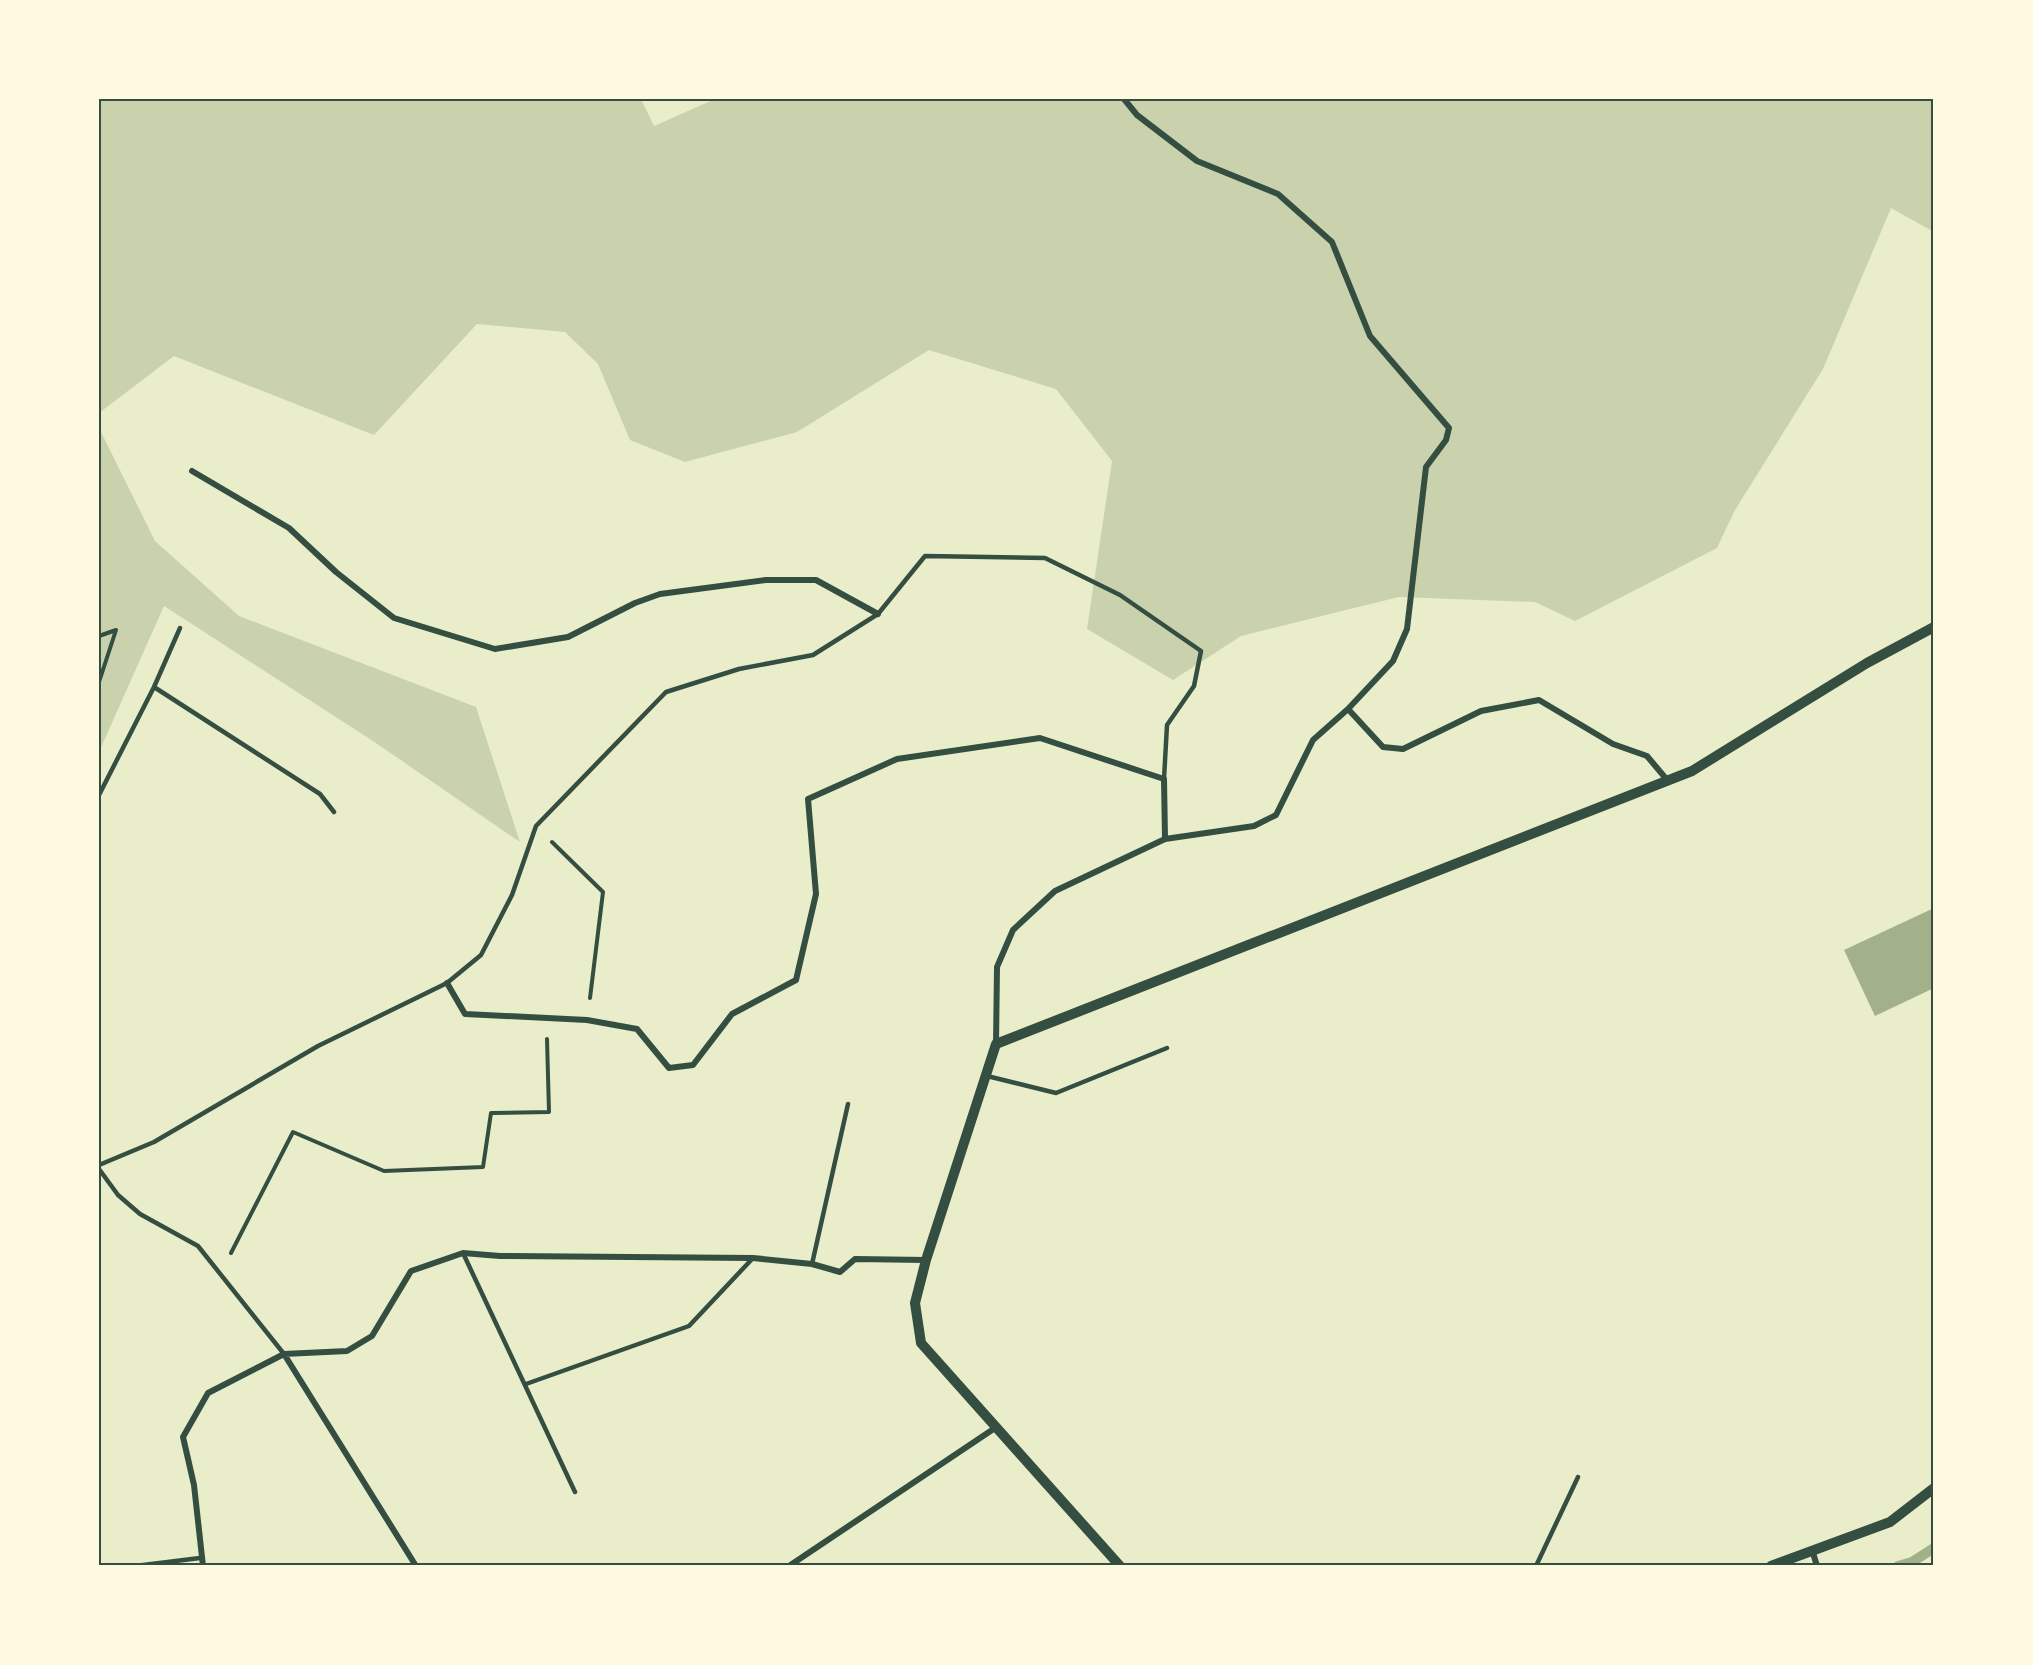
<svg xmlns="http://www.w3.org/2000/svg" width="2033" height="1665" viewBox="0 0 2033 1665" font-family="Ubuntu,sans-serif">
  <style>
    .green { fill: #cad2ad }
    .water { fill: #a3b18a }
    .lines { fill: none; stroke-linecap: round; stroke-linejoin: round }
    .stream { stroke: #a3b18a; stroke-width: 10 }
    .path { stroke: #344e41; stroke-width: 4 }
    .service { stroke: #344e41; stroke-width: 4.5 }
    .minor { stroke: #344e41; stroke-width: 6 }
    .tertiary { stroke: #344e41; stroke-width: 10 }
    .neatline { fill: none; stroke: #344e41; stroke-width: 2 }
  </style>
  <rect width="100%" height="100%" fill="#e9edc9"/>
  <path class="green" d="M99,99h542l13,27 61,-27h1219v133l-43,-24 -68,161 -88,141 -18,38 -142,73 -40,-19 -136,-5 -158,39 -68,44 -86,-51 25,-168 -56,-72 -127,-39 -132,82 -112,30 -55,-22 -32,-76 -33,-32 -88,-8 -103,111 -200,-79 -75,57z
    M99,428l56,113 84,75 237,91 44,135 -147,-101 -209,-135 -65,146z"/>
  <path class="water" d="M1934,908v80l-59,28 -31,-66z"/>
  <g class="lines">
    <path class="stream" d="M1898,1566l14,-4 22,-14"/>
    <path class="path" d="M99,636l17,-6 -17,52
      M552,842l51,50 -13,106
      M231,1253l62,-121 91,39 99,-4 8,-54 58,-1 -2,-73"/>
    <path class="service" d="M154,687l166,107 14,18
      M99,795l55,-108 26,-59
      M987,1076l69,17 111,-45
      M99,1165l55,-23 164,-96 129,-63 34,-28 31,-60 24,-69 130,-134 73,-23 74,-14 65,-41 47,-58 120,2 75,37 81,56 -7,35 -27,39 -3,54
      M99,1169l19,26 22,19 58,32 86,108
      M463,1253l112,239
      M812,1264l36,-160
      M526,1384l163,-58 64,-68
      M99,1566h36l65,-8
      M1536,1566l42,-89"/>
    <path class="minor" d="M192,471l97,57 47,44 58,46 101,31 73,-12 67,-34 25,-9 106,-14h50l62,34
      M1348,709l35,38 20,2 78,-38 58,-11 74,44 34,12 21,25
      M447,983l18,31 122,6 50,9 32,39 24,-3 39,-51 64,-34 20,-86 -8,-95 89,-40 143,-21 124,41 1,60
      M996,1044l1,-77 16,-37 42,-39 110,-52 89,-13 22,-11 37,-75 35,-31 45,-48 14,-32 19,-162 20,-27 3,-12 -79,-92 -38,-94 -54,-48 -81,-33 -60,-46 -13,-16
      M284,1354l132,212
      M1813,1553l4,13
      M203,1566l-9,-81 -11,-48 25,-44 76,-39 63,-3 25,-15 39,-65 52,-18 37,3 253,2 59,6 28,8 15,-13 71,1
      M789,1566l206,-138"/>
    <path class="tertiary" d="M1120,1566l-199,-223 -6,-40 11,-43 70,-216 696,-273 175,-108 67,-36
      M1771,1566l119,-44 44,-34"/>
  </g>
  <rect width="2033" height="1665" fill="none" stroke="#fefae0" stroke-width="201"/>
  <rect x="100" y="100" width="1832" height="1464" class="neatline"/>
</svg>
